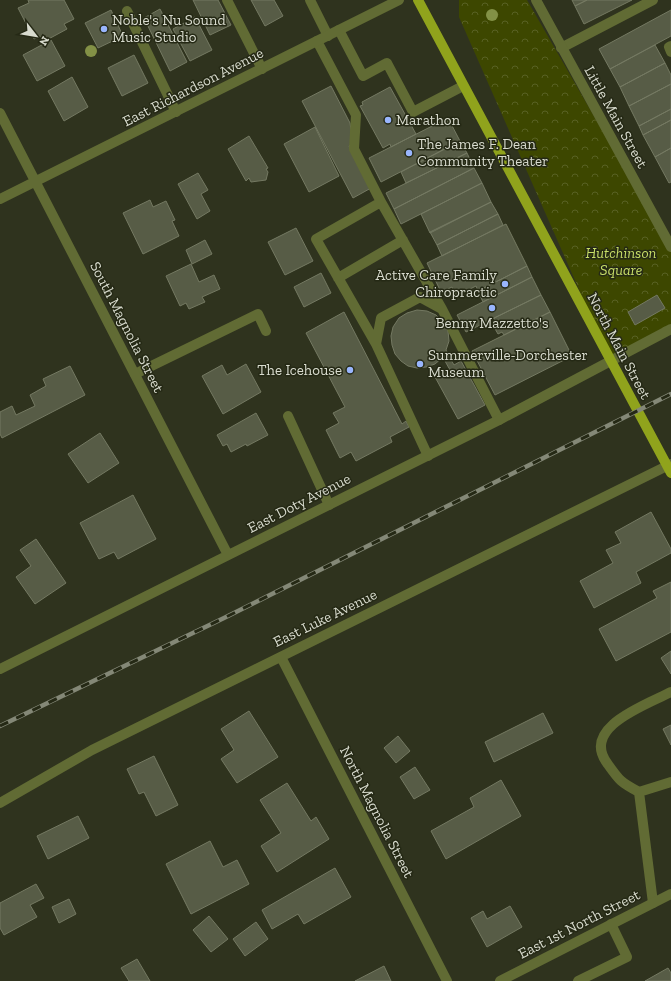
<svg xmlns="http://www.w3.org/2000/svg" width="671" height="981" viewBox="0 0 671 981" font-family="'Zilla Slab',serif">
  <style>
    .park { fill: url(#park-crowns) }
    .building { fill: #575c46; stroke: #747962 }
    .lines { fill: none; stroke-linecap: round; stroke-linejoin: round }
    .service { stroke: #616b34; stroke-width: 10 }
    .minor { stroke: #616b34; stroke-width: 10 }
    .primary { stroke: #90a31c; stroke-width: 10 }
    .rail-casing { stroke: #848877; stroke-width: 4.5 }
    .rail { stroke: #252915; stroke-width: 3; stroke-dasharray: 9; stroke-linecap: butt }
    .tree { fill: #839146 }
    .poi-dot { fill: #99b5fd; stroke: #252915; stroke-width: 1.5 }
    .labels { text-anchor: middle; stroke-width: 3; stroke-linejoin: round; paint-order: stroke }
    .poi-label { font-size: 15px; fill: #d8dbce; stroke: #252915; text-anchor: start }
    .street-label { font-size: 15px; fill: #d8dbce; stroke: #252915 }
    .park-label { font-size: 15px; font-style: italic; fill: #c8de67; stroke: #252915 }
  </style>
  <defs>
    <pattern id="park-crowns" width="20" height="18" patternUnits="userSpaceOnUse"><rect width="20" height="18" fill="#3d4700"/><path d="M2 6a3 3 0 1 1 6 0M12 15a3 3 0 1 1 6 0" fill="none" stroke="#586124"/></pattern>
  </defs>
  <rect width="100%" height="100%" fill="#2f331e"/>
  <path class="park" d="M459,0h68l144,250v79l-60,33 -152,-345z"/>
  <path class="building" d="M28,0h36l10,19 -10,5 3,5 -24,13 -3,-6 -6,3 -16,-31 11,-5z
    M193,0h25l13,25 -21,10z
    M251,0h23l9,16 -18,10z
    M572,0h15l-12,6z
    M587,0h45l-48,24 -9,-18z
    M160,9l27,53 -17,9 -26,-53z
    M111,10l12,26 -25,12 -13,-25z
    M671,10v26l-61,33 -11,-20z
    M195,17l17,33 -22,11 -17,-32z
    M51,40l14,26 -28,15 -14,-26z
    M655,45l10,18 -45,24 -10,-18z
    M134,55l14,28 -26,13 -14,-28z
    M665,63l6,12v9l-42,22 -9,-19z
    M72,77l16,30 -24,14 -16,-30z
    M671,84v25l-32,17 -10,-20z
    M331,86l19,37 3,21 -4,2 22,42 -18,10 -51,-97z
    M390,87l26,47 -25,13 -1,-3 -7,4 -23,-42 3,-1 -1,-3z
    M671,109v11l-28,15 -4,-9z
    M448,118l12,23 -79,41 -12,-24z
    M671,120v28l-16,9 -12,-22z
    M315,127l24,49 -30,16 -25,-48z
    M249,136l19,32 -2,1 2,3 -2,8 -15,2 -2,-4 -3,3 -18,-32z
    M460,141l7,12 -61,30 -5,-11z
    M671,148v34l-2,1 -14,-26z
    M467,153l7,15 -80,41 -8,-16z
    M474,168l8,15 -81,41 -7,-15z
    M198,173l10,17 -7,4 9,17 -13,8 -19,-35z
    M482,183l9,19 -61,31 -9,-19z
    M150,200l3,7 13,-6 9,19 -3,1 7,15 -36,18 -20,-41z
    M491,202l7,12 -61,31 -7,-13z
    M498,214l5,11 -61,31 -5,-11z
    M506,224l21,42 -49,25 -2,-5 -20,10 -4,-9 -11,5 -14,-29z
    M296,228l17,33 -28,14 -17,-33z
    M205,240l7,14 -20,10 -6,-14z
    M191,264l8,18 15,-7 6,14 -18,8 3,5 -16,7 -3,-6 -6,3 -14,-30z
    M527,266l5,11 -49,25 -5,-11z
    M321,273l10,20 -27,14 -10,-20z
    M532,277l9,18 -75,37 -9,-17z
    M541,295l9,17 -46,23 -2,-3 -4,2 -4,-7 4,-2 -4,-7z
    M657,295l8,13 -30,17 -7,-13z
    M417,310l10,1 9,4 7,7 5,9 1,10 -3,9 4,8 4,7 7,-4 24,44 -27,14 -23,-42 15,-7 -5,-9 -3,-3 -7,6 -9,3 -9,1 -9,-2 -7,-5 -6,-7 -3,-9 -1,-9 2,-9 6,-9 8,-5z
    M344,312l58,112 4,-3 3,6 -19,10 2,5 -36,19 -5,-9 -11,6 -14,-28 13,-7 -6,-10 12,-6 -39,-74z
    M550,312l22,44 -77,39 -23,-44z
    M246,364l15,28 -38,22 -21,-38 20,-11 5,10z
    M70,366l15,29 -83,43 -2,-4v-22l12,-6 4,9 19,-9 -5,-11 16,-9 -3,-7z
    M256,413l12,22 -21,11 -1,-2 -15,8 -4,-8 -4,2 -6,-11z
    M100,433l19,30 -31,20 -20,-29z
    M133,495l23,44 -38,20 -4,-7 -15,7 -19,-36z
    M651,512l20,37v4l-35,19 5,11 -47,25 -14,-27 33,-18 -7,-13 15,-7 -6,-11z
    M36,539l30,44 -31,21 -19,-27 15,-11 -11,-16z
    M671,582v50l-55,29 -17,-32 58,-31 -4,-7z
    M671,651v23l-10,-16z
    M249,711l29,46 -41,26 -16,-24 13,-9 -13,-21z
    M543,713l10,20 -59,29 -9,-20z
    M671,725v20l-8,-16z
    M398,736l12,15 -14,12 -12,-15z
    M154,756l24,49 -22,11 -12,-24 -5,2 -12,-25z
    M415,767l15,23 -16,9 -14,-22z
    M501,780l20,36 -75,43 -15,-28 43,-24 -4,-9z
    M287,783l24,38 5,-4 13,22 -52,33 -16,-26 20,-13 -21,-33z
    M78,816l11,22 -41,21 -11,-23z
    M210,841l13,26 14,-7 12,24 -58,30 -25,-50z
    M335,868l16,29 -47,27 -6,-10 -26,15 -10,-19z
    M36,884l8,14 -14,7 7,12 -33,18 -4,-7v-25z
    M69,899l7,15 -17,9 -7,-16z
    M510,906l12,21 -35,20 -16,-29 12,-7 4,8z
    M209,916l19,23 -17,13 -18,-22z
    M256,922l12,17 -23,17 -12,-17z
    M137,959l13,22h-21l-8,-13z
    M384,966l7,15h-36z
    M668,968l3,5v8h-26z"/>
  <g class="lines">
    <path class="service" d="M227,0l35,69
      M310,0l18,36
      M127,11l49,101
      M339,30l24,46 24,-13 26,49 50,-26
      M317,41l39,74 -2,34 27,53
      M671,46l-2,1 2,5
      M561,48l92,-48
      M338,278l65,-38
      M376,344l-60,-105 65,-37 61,107
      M135,374l123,-60 8,17
      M288,416l41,89
      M428,456l-52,-112 5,-26 39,-21 22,12 57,111
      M671,692c-25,13 -90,35 -64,71 12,17 13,19 32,29l32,-10
      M639,792l14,111
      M578,981l49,-24 -16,-33"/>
    <path class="minor" d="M536,0l135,247
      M0,113l228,442
      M0,199l399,-199
      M281,657l166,324
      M0,669l499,-249 172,-91
      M0,803l92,-53 579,-286
      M500,981l171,-87"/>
    <path class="primary" d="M418,0l253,473"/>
    <g class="rail-casing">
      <path id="rail" d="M0,726l224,-108 447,-224"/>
    </g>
    <use href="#rail" class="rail"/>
  </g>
  <g class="tree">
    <circle cx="492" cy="15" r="6"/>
    <circle cx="91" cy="51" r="6"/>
  </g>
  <g class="poi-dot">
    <circle cx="104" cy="29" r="4"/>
    <circle cx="388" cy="120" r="4"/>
    <circle cx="409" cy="153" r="4"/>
    <circle cx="505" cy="284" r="4"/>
    <circle cx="492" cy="308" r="4"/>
    <circle cx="420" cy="364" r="4"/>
    <circle cx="350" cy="370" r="4"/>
  </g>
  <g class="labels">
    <g class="poi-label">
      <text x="112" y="25">Noble's Nu Sound<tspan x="112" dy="17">Music Studio</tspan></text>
      <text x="396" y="125">Marathon</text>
      <text x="417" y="149">The James F. Dean<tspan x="417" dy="17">Community Theater</tspan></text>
      <text x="497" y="280" text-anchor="end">Active Care Family<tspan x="497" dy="17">Chiropractic</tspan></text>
      <text x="492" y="328" text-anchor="middle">Benny Mazzetto's</text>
      <text x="428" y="360">Summerville-Dorchester<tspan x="428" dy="17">Museum</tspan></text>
      <text x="342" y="375" text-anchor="end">The Icehouse</text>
    </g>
    <g class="street-label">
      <text transform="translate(193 87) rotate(-27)" y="5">East Richardson Avenue</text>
      <text transform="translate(616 117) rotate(61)" y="5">Little Main Street</text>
      <text transform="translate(127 327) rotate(63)" y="5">South Magnolia Street</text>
      <text transform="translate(619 346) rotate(62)" y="5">North Main Street</text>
      <text transform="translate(299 503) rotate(-27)" y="5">East Doty Avenue</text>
      <text transform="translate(325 618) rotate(-26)" y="5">East Luke Avenue</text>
      <text transform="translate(377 812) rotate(63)" y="5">North Magnolia Street</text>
      <text transform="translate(579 924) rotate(-27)" y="5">East 1st North Street</text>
    </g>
    <g class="park-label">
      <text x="621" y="258">Hutchinson<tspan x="621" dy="17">Square</tspan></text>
    </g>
  </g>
  <g transform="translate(36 36) rotate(121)" stroke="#252915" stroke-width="3" paint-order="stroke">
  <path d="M0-3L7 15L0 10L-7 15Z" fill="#d8dbce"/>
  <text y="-6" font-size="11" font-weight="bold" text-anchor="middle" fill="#d8dbce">N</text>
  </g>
</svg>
